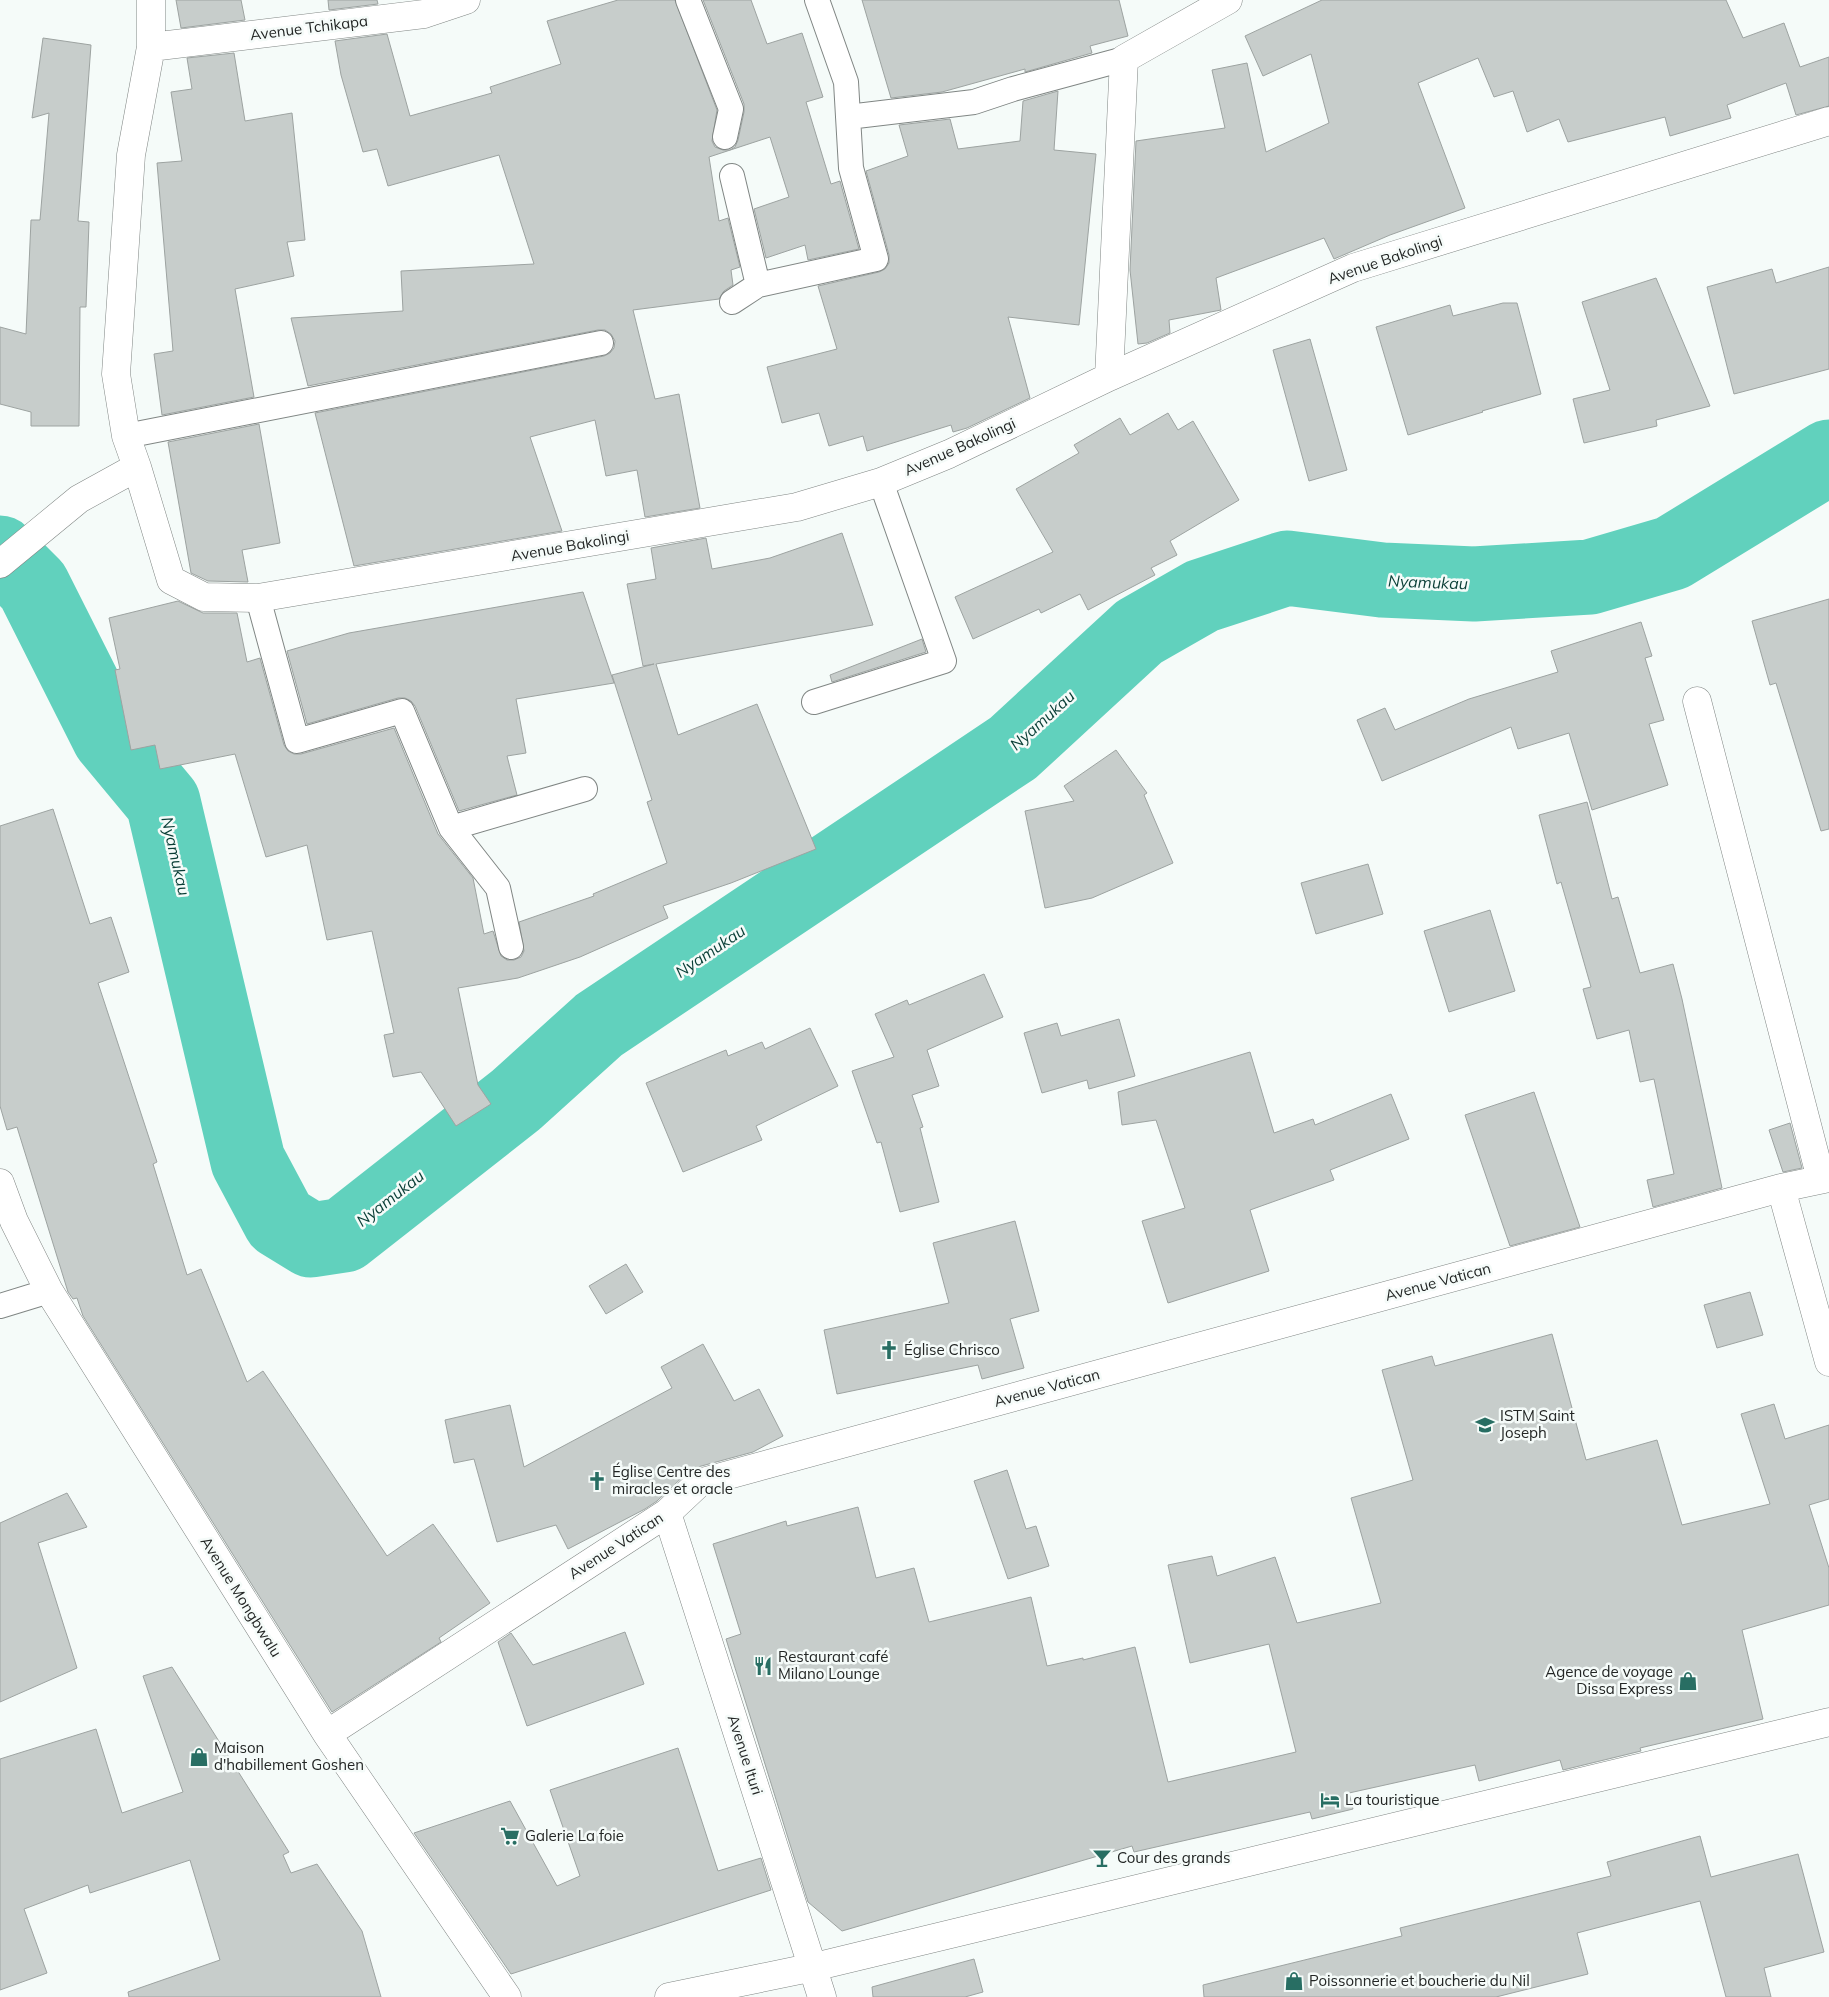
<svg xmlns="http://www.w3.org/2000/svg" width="1829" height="1997" viewBox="0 0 1829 1997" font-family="Mulish,sans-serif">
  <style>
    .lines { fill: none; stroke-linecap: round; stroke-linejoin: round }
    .river { stroke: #61d1bd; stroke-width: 75 }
    .building { fill: #c7cdcb; stroke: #9da3a1 }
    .lane-casing { stroke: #808684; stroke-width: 26 }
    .street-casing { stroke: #808684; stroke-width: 29 }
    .lane { stroke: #fff; stroke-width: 24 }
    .street { stroke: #fff; stroke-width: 28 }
    .labels { text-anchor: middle; stroke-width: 5; stroke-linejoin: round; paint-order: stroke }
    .street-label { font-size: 15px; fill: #232625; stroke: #f5fbf9 }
    .poi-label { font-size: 15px; fill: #232625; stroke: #f5fbf9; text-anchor: start }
    .water-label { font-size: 16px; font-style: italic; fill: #093e36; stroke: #f5fbf9 }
  </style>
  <rect width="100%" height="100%" fill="#f5fbf9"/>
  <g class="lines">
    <path class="river" d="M0,553l33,33 76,151 54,65 85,359 32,60 31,19 33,-5 172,-135 83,-75 414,-277 126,-116 63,-36 85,-28 95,12 92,4 116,-7 82,-24 157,-96"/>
  </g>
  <path class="building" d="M176,0h65l4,20 -64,8z
    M328,0h49l1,4 -49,6z
    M618,0h57l42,110 -5,31 3,6 8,3h7l5,-3 3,-7 6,-28v-8l-41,-104h48l16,44 35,-11 21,64 -17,5 25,82 9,-3 19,68 -51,11 -3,-15 -39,13 -12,-49 35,-12 -19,-60 -61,20 10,64 9,-3 12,49 -9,3 2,15 -9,6 -5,8 -86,11 22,89 24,-5 21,114 -55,9 -8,-47 -31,6 -11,-56 -65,17 32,94 -208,35 -39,-153 289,-57 6,-3 4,-5 1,-7 -4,-7 -6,-4h-7l-290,56 -17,-68 112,-7 -2,-40 133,-7 -35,-109 -111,31 -11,-37 -14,3 -22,-77 -6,-34 52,-7 23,82 82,-23 -2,-6 71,-23 -14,-43z
    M862,0h257l9,36 -38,10 2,7 -67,19v-3l-83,23 -51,6z
    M1322,0h404l17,38 41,-15 16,44 29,-10v49l-33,9 -10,-32 -59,22 4,13 -61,18 -5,-19 -97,25 -9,-23 -32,13 -14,-41 -19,6 -16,-39 -60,25 47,125 -75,27 -56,24 -10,-21 -108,40 5,32 -52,10 1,13 -23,10 -9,1 -8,-74 6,-129 89,-13 -13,-58 35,-7 19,89 63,-29 -18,-69 -48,22 -18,-40z
    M43,38l48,7 -13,176 11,1 -3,85h-6l-1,119h-48v-14l-31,-8v-77l26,7 5,-114h9l9,-107 -17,5z
    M234,53l11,68 47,-8 13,127 -18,2 7,34 -59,13 19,108 -92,18 -8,-61 19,-3 -16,-188 25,-2 -11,-69 21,-3 -5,-31z
    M1058,91l-4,59 42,4 -17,171 -71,-8 22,81 -63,30 -14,4 -2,-7 -84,26 -4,-15 -34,10 -10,-33 -37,10 -15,-56 70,-18 -19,-63 61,-14 6,-3 4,-6v-8l-23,-84 42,-15 -9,-31 51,-6 8,30 62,-8 3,-40z
    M1829,267v102l-95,25 -27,-107 65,-18 4,14z
    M1656,278l54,128 -54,14 1,6 -73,17 -11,-44 37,-9 -28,-88z
    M1503,303h14l24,91 -59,17 1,1 -75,23 -32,-108 74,-22 3,11z
    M1310,339l37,131 -38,11 -36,-131z
    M1168,413l10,17 15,-9 46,79 -69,41 7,14 -26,13 4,7 -67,35 -8,-16 -39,19 -2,-4 -66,30 -18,-42 98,-45 -37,-63 63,-36 -5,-8 46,-27 10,17z
    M259,424l21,119 -38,7 6,32 -40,-1 -17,-8 -23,-131z
    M842,533l31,92 -217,39 22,71 79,-31 59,145 -85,34 -68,23 5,12 -88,39 -62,21 -60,10 20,97 13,19 -35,22 -35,-54 -28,5 -9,-42 10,-2 -22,-102 -45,9 -20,-95 -41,12 -31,-103 -75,15 -5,-24 -24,5 -16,-80 5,-1 -11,-51 69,-17 25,12h34l10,49 13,-4 24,87 4,6 6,3h7l93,-26 44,106 35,44 11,56 9,-3 8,25 6,4h7l7,-3 3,-6 -5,-29 75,-26 -1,-2 74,-31 -20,-61 5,-2 -40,-125 42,-11 -11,2 -16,-82 29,-5 -5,-31 55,-10 6,31 58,-11z
    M583,592l31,91 -98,16 10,54 -19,3 10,39 -58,16 -44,-105 -4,-5 -6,-3h-7l-91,26 -20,-73 62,-18z
    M1829,599v230l-8,2 -45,-148 -6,2 -18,-64z
    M1641,622l11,34 -7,2 19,62 -15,4 19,61 -76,25 -23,-77 -51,16 -7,-22 -129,54 -25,-61 28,-12 10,22 74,-31 89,-27 -7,-21z
    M922,639l4,13 -94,30 -2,-7z
    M1116,750l31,43 -3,2 29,68 -81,35 -47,10 -20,-97 49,-10 -10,-15z
    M1587,802l25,97 6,-2 22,76 33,-9 9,35 40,189 -69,19 -6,-27 27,-6 -20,-95 -14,3 -11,-52 -32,9 -14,-50 8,-2 -30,-105 -4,2 -18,-69z
    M53,809l37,115 21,-7 18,55 -31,11 59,179 -4,2 34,111 14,-6 46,113 16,-11 124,185 46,-32 57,79 -51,35 2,4 -109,70 -249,-396 -6,-18 -4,1 -5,-7 -51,-165 -10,3 -7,-24v-280z
    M1368,864l15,50 -67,20 -15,-51z
    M1490,910l25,81 -66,21 -25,-81z
    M984,974l19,43 -76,33 12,36 -27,9 11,32 -3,1 19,74 -39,10 -19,-70 -4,1 -25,-72 42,-14 -19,-43 32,-14 2,5z
    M1119,1019l16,57 -46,13 -2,-9 -45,13 -18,-60 33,-10 4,13z
    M810,1028l28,58 -82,40 6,14 -79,32 -37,-89 80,-33 2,6 34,-14 3,7z
    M1250,1052l24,81 39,-14 2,6 76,-31 18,45 -79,31 4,10 -84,30 19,61 -101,32 -26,-82 43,-13 -29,-88 -34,5 -4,-33z
    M1534,1092l46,135 -70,19 -45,-131z
    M1790,1123l12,45 -19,4 -14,-42z
    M1015,1221l24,90 -29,8 14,49 -42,11 -4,-14 -141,29 -13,-64 125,-27 -16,-60z
    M626,1264l17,28 -37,22 -17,-28z
    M1750,1292l13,43 -46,13 -13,-43z
    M1552,1334l34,126 71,-20 25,85 88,-21 -29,-90 33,-10 11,35 44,-14v74l-20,6 20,63v37l-87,25 21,89 -123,29 1,3 -78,19 -3,-10 -81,21 -4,-16 -126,28 4,16 -41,10 -2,-7 -176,40 -2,-6 -290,85 -34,-29 -82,-263 15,-5 -28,-90 73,-23 1,5 71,-19 18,71 38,-10 15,54 102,-25 16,69 36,-8v2l52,-13 33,135 128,-30 -27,-108 -79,19 -22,-98 44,-9 5,20 58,-19 22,66 84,-20 -30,-105 62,-18 -31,-110 50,-14 3,10z
    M703,1344l31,57 25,-12 24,47 -30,16 -59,16 -6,4 -31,29 -12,8 -77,40 -12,-24 -59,17 -23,-83 -20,4 -9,-43 65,-15 14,62 148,-79 -11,-21z
    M1007,1470l19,59 10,-3 13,40 -41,13 -34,-98z
    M67,1493l20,34 -49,16 39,125 -77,34v-179z
    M625,1632l19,52 -117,42 -29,-84 13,-9 22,32z
    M172,1667l117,185 -6,3 8,18 26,-9 45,67 19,66h-252l-1,-5 92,-32 -30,-100 -100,33 -2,-8 -64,24 23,64 -47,17v-231l96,-30 26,84 61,-21 -40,-116z
    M678,1748l40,123 43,-13 10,32 -260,84 -97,-141 96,-32 47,85 23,-10 -30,-86z
    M1700,1836l11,41 87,-23 26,98 -60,16 7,29h-45l-26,-96 -123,32 11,41 -92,23h-292l-1,-12 199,-49 -2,-8 211,-52 -4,-14z
    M974,1959l9,33 -18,5h-92l-1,-10z"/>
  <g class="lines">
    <g class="lane-casing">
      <path id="lane" d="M688,0l43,109 -6,28
        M848,117l126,-15 39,-13 111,-30
        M732,176l26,109
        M732,302l26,-17 118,-26 -25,-91 -5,-86 -29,-82
        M126,436l475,-93
        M258,598l39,143 105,-30 49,117 47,60 13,59
        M814,702l130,-41 -63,-179
        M451,828l134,-39
        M0,1306l49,-15"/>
    </g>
    <g class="street-casing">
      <path id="street" d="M151,0v47l-20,108 -15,219 10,62 11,31 34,113 33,17 54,1 539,-91 84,-25 68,-28 160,-77 244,-109 476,-147
        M151,47l273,-33 42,-14
        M1109,377l15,-318 104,-59
        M0,564l79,-65 58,-32
        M1697,701l124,478
        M0,1183l14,38 35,70 278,443 180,263
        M1781,1188l48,174
        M667,1513l155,484
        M327,1734l340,-221 32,-30 1082,-295 48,-10
        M669,1997l145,-30 1015,-245"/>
    </g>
    <use href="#lane" class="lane"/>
    <use href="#street" class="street"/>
  </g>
  <defs>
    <g id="church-bare" transform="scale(1.5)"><path d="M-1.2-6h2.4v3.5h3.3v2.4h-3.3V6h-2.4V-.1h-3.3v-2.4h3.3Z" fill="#286e63" stroke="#f5fbf9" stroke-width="2.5" paint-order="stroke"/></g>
    <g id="university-bare" transform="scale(1.5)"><path d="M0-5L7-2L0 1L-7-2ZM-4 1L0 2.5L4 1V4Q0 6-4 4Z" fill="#286e63" stroke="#f5fbf9" stroke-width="2.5" paint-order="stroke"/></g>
    <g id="restaurant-bare" transform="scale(1.5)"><path d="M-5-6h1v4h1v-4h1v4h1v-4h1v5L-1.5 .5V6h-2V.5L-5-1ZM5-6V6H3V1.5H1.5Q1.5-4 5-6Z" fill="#286e63" stroke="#f5fbf9" stroke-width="2.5" paint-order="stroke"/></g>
    <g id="shop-bare" transform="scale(1.5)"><path d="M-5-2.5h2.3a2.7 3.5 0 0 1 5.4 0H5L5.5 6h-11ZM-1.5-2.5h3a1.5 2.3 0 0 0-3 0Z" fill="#286e63" stroke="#f5fbf9" stroke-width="2.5" paint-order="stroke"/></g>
    <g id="hotel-bare" transform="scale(1.5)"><path d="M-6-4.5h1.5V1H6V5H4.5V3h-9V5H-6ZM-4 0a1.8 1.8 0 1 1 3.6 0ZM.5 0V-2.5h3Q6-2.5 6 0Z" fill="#286e63" stroke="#f5fbf9" stroke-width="2.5" paint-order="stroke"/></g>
    <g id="supermarket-bare" transform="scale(1.5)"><path d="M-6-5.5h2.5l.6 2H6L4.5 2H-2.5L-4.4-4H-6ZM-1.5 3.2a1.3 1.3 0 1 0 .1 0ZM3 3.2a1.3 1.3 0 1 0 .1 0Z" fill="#286e63" stroke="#f5fbf9" stroke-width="2.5" paint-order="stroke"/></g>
    <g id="bar-bare" transform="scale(1.5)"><path d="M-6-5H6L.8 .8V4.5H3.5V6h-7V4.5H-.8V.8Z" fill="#286e63" stroke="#f5fbf9" stroke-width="2.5" paint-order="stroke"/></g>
  </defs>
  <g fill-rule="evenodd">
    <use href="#church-bare" x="889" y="1350"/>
    <use href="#university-bare" x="1485" y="1425"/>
    <use href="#church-bare" x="597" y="1481"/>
    <use href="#restaurant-bare" x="763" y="1666"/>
    <use href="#shop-bare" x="1688" y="1681"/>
    <use href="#shop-bare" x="199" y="1757"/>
    <use href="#hotel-bare" x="1330" y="1800"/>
    <use href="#supermarket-bare" x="510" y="1836"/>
    <use href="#bar-bare" x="1102" y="1858"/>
    <use href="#shop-bare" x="1294" y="1981"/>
  </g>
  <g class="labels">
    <g class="street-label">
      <text transform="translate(309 28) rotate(-7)" y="5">Avenue Tchikapa</text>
      <text transform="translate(1385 260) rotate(-19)" y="5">Avenue Bakolingi</text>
      <text transform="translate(960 447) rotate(-24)" y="5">Avenue Bakolingi</text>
      <text transform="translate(570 546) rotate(-10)" y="5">Avenue Bakolingi</text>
      <text transform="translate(1438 1282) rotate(-15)" y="5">Avenue Vatican</text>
      <text transform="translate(1047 1388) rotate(-15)" y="5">Avenue Vatican</text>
      <text transform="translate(616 1546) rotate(-33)" y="5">Avenue Vatican</text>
      <text transform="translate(241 1597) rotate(58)" y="5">Avenue Mongbwalu</text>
      <text transform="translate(745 1755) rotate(72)" y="5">Avenue Ituri</text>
    </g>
    <g class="poi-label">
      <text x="904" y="1355">Église Chrisco</text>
      <text x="1500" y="1421">ISTM Saint<tspan x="1500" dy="17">Joseph</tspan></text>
      <text x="612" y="1477">Église Centre des<tspan x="612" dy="17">miracles et oracle</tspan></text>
      <text x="778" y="1662">Restaurant café<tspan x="778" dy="17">Milano Lounge</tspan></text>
      <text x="1673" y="1677" text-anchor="end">Agence de voyage<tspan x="1673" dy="17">Dissa Express</tspan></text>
      <text x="214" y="1753">Maison<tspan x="214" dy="17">d'habillement Goshen</tspan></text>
      <text x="1345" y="1805">La touristique</text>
      <text x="525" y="1841">Galerie La foie</text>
      <text x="1117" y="1863">Cour des grands</text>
      <text x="1309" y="1986">Poissonnerie et boucherie du Nil</text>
    </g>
    <g class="water-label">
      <text transform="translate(1428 582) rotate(2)" y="6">Nyamukau</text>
      <text transform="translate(1042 720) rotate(-42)" y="6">Nyamukau</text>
      <text transform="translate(176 856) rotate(77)" y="6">Nyamukau</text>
      <text transform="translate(710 951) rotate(-34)" y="6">Nyamukau</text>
      <text transform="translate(390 1198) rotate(-38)" y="6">Nyamukau</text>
    </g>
  </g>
</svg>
